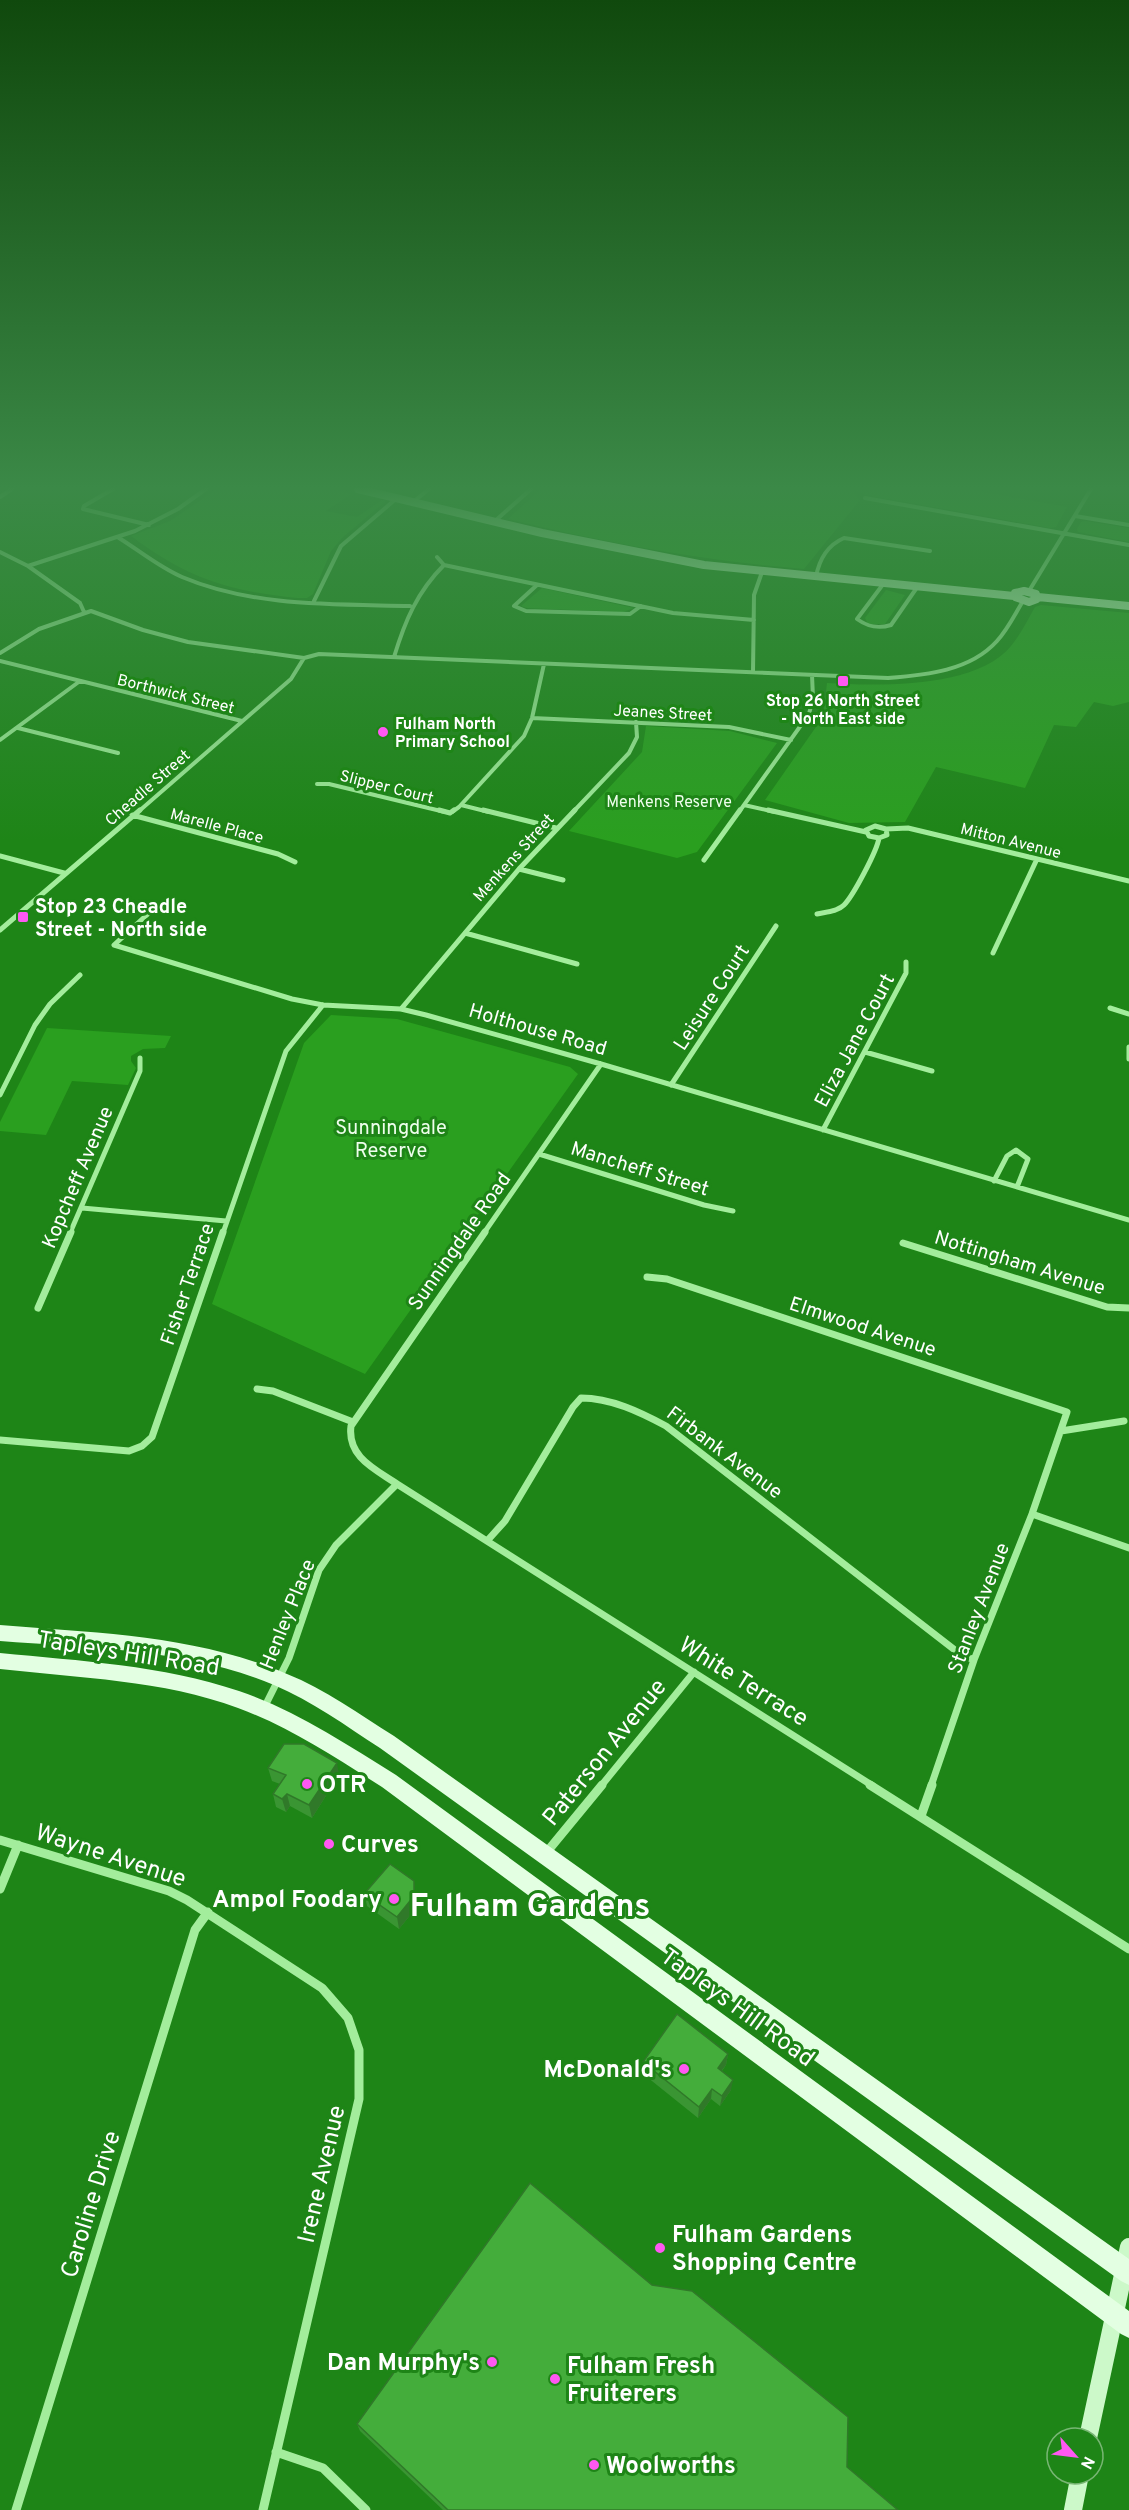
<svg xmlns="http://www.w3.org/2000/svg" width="1129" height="2510" viewBox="0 0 1129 2510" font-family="Overpass,sans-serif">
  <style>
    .green { fill: #2a9f1f }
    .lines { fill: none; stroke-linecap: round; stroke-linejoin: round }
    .street-far3 { stroke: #a3ed9c; stroke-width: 4 }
    .street-far2 { stroke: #a3ed9c; stroke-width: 5 }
    .street-far1 { stroke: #a3ed9c; stroke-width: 7 }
    .street { stroke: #a3ed9c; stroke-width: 9 }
    .secondary-far1 { stroke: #ccf9c9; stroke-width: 8 }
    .secondary { stroke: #ccf9c9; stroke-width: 18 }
    .primary { fill: #e3ffe2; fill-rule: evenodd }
    .wall { fill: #3a9533 }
    .shaded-wall { fill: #307929 }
    .building { fill: #44ad3b; stroke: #307929; stroke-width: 1.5 }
    .poi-dot { fill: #ff58f2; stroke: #1e8517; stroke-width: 2 }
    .labels { text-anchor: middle; stroke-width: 6; stroke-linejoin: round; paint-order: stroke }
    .far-street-label { font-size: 16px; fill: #fff; stroke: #1e8517 }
    .far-poi-label { font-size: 16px; font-weight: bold; fill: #fff; stroke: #1e8517 }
    .far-park-label { font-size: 16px; fill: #eefeec; stroke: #1e8517 }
    .poi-label { font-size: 20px; font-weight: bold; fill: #fff; stroke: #1e8517; text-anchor: start }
    .street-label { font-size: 20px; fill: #fff; stroke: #1e8517 }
    .park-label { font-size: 20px; fill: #eefeec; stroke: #1e8517 }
    .near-street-label { font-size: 24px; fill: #fff; stroke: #1e8517 }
    .near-poi-label { font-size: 24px; font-weight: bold; fill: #fff; stroke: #1e8517; text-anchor: start }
    .near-district-label { font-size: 32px; font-weight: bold; fill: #fff; stroke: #1e8517 }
  </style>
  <rect width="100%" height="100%" fill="#1e8517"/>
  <path class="green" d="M217,489h116l18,5 -25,17 31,6 25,-17 4,1 -43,36 -12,14 -18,43 -6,4h-10c-69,-7 -110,-20 -166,-62l39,-15z
    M541,489h305l7,2 7,9 -56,69c-100,-8 -198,-26 -296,-50z
    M852,489h115l100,18 -11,20 -6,1 -183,-33z
    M1085,521l44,7v14l-51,-10 -1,-3 4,-7z
    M542,588l92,20 -11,4 -96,-4 -6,-2z
    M886,590l19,5 -20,29h-17l-3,-6z
    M1041,605l88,8v89l-16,4 -19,-4 -18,25 -22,-2 -29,63 -89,-21 -31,55 -56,1 -84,-23 53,-76 6,-14 3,-27c50,3 149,6 184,-37 10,-12 17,-27 24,-39z
    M646,726l84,5 47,12 -80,109 -20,6 -108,-27 73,-79z
    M331,1015l66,4 173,48 8,7 -213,300 -153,-70 92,-261z
    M47,1028l124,8 -6,12 -22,1 -12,7v5l5,7 -8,17 -56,-4 -26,54 -46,-4v-9z"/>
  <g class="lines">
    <path class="street-far3" d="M113,489l-29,17 -1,3 66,16
      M0,497l12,-8
      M865,498l264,47
      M413,502l16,-13
      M1075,516l54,9
      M495,521l36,-32
      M119,538c21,13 40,29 63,39 71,30 152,27 228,29
      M0,552l28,14 52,37 4,9
      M437,557l7,8
      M444,565l229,48 81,7
      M28,566l107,-35 43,-22 28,-20
      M816,577c3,-17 12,-32 28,-39l86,13
      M884,583l-27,36c11,8 21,10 34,6l27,-39
      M537,585l-23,21 12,5 104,3 11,-8
      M1029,591l62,-102
      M314,601l27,-55 56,-48
      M0,653l39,-24 52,-18 52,19 45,12 116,16 15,-4 569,24c38,-3 82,-7 109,-37 11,-12 18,-27 26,-40
      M394,657c11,-36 23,-65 50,-92
      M0,661l242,60
      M753,672l1,-77 8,-23
      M532,718l197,9 62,13
      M18,728l100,25
      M0,740l80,-59
      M317,784h12l116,28
      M461,805l28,7
      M744,805l31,7
      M138,812l153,-133 13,-21
      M452,812l7,-5 65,-71 8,-18 12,-54
      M573,812l56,-59 8,-16 -1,-15
      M739,812l70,-98 4,-16 -1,-23"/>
    <path class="street-far2" d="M439,810l11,3 4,-3
      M483,810l73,18
      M768,810l98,22
      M132,815l146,39 17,8
      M875,826l11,3 1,6 -8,3 -10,-2 -3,-6z
      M886,829l22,-1 221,53
      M0,856l64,17
      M704,860l36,-50
      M519,869l44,11
      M150,912l-36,33 178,54 31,6 78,4 25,6 175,49 528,156
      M817,914c9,-2 20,-2 27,-9 9,-9 33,-54 35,-67
      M0,930l140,-120
      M465,933l112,31
      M993,953l44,-94
      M1110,1008l19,6
      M401,1009l118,-140 56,-59
      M1129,1047v12
      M865,1052l67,19
      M671,1085l105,-159
      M0,1095l35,-70 15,-21 30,-29
      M823,1130l83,-157v-11
      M539,1154l165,51 29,6
      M994,1181l13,-25 9,-6 12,9 -11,28
      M82,1208l144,13
      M70,1233l70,-162v-13
      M223,1233l63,-182 37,-46
      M484,1233l117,-169"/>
    <path class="street-far1" d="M485,1232l-134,194c-4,31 24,43 46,58l476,302
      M903,1243l204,64 22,1
      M647,1277l20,2 400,133 -35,102 -58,146 -43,126
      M38,1308l33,-76
      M257,1389l16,2 80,31
      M1061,1431l63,-10
      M0,1440l129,11 13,-5 10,-9 71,-205
      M1032,1514l97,34
      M487,1541l18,-20 68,-114 8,-9c30,0 59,14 85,28l294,228 14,6
      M264,1708l25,-50 30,-88 17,-25 61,-61
      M601,1786l93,-114"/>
    <path class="street" d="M870,1785l259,164
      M921,1816l11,-31
      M0,1840l169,51 18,9 135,88 26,30 11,32v49l-96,411
      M546,1853l56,-68
      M0,1889l18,-44
      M276,2452l47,16 43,42
      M16,2510l179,-580 13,-18"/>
    <path class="secondary-far1" d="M358,489l184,44 162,32 310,31
      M1024,591l12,3 1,5 -8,3 -14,-5v-4z
      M1038,597l91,9"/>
    <path class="secondary" d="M1088,2438l41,-191
      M1073,2510l7,-36"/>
    <path class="primary" d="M0,1625c97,8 196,10 287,49 38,15 72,40 107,62l735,523v26l-8,-4 -741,-533c-34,-22 -68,-47 -106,-63 -85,-36 -183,-37 -274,-44z
      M0,1653c80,8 162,12 239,38 56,19 107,53 157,84l733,536v27l-8,-4 -739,-547c-46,-29 -92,-60 -144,-79 -75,-28 -159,-30 -238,-39z"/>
  </g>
  <path class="wall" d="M268,1768l71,7 -27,43 -22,-12 -4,6 -10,-5 -3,-13 7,-10 -8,-3z
    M415,1893l1,15 -17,21 -32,-23 -3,-12z
    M728,2054l-2,11 -4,6 9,19 -11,16 -9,-7 -13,19 -56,-45 1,-11z
    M357,2424l490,43 51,43h-455l-83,-79z"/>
  <path class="shaded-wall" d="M337,1763l2,12 -27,43 -3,-13z
    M287,1794l3,12 -4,6 -4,-13z
    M414,1881l1,12 1,15 -17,21 -2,-12z
    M728,2054l-2,11 -10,13 2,-10z
    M733,2080l-2,10 -11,16 2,-10z
    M712,2089l-1,10 -13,19 1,-11z"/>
  <path class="building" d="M284,1744h20l33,19 -28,42 -22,-11 -5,5 -9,-5 13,-19 -18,-7z
    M390,1864l24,17v15l-17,21 -33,-23z
    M677,2014l51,40 -10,14 15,12 -11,16 -10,-7 -13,18 -56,-45z
    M530,2183l122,102 40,6 156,126 -1,50 51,43h-450l-91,-86z"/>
  <linearGradient id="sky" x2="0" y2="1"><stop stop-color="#10490d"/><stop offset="0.58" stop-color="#3b8947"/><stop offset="1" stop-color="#3b8947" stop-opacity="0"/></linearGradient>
  <rect width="1129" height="841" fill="url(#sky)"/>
  <g class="poi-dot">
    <rect x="837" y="675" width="12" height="12" rx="3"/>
    <circle cx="383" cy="732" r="6"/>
    <rect x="17" y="911" width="12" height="12" rx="3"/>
    <circle cx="307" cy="1784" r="6"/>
    <circle cx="329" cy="1844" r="6"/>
    <circle cx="394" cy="1899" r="6"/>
    <circle cx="684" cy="2069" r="6"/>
    <circle cx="660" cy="2248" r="6"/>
    <circle cx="492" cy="2362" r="6"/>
    <circle cx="555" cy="2379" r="6"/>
    <circle cx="594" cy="2465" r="6"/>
  </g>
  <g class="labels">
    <g class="far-street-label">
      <text transform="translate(176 693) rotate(14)" y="6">Borthwick Street</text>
      <text transform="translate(663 712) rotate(3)" y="6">Jeanes Street</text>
      <text transform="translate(387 786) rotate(14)" y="6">Slipper Court</text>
      <text transform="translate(147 787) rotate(-41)" y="6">Cheadle Street</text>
      <text transform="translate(217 825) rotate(15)" y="6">Marelle Place</text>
      <text transform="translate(1011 840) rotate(14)" y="6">Mitton Avenue</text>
      <text transform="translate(513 857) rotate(-48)" y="6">Menkens Street</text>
    </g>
    <g class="far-poi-label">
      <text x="843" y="706">Stop 26 North Street<tspan x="843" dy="18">- North East side</tspan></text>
      <text x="395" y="729" text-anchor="start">Fulham North<tspan x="395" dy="18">Primary School</tspan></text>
    </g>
    <g class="far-park-label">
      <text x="669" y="807">Menkens Reserve</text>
    </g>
    <g class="poi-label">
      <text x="35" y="913">Stop 23 Cheadle<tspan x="35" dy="23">Street - North side</tspan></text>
    </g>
    <g class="street-label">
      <text transform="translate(711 997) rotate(-57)" y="7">Leisure Court</text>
      <text transform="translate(538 1029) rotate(16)" y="7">Holthouse Road</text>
      <text transform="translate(854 1040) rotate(-62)" y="7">Eliza Jane Court</text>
      <text transform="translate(640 1168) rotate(17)" y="7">Mancheff Street</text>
      <text transform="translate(77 1177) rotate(-67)" y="7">Kopcheff Avenue</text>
      <text transform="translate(459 1241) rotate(-55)" y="7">Sunningdale Road</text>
      <text transform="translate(1020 1262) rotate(17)" y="7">Nottingham Avenue</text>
      <text transform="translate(187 1284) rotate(-71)" y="7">Fisher Terrace</text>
      <text transform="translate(863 1326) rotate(18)" y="7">Elmwood Avenue</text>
      <text transform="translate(725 1452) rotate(37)" y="7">Firbank Avenue</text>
      <text transform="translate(978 1608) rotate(-69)" y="7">Stanley Avenue</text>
      <text transform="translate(287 1614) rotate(-68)" y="7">Henley Place</text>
    </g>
    <g class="park-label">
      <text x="391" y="1134">Sunningdale<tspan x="391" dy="23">Reserve</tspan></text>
    </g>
    <g class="near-street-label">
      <text transform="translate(129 1653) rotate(9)" y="8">Tapleys Hill Road</text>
      <text transform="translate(744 1681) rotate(32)" y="8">White Terrace</text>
      <text transform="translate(604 1752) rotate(-51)" y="8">Paterson Avenue</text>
      <text transform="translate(111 1855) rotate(18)" y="8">Wayne Avenue</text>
      <text transform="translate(738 2007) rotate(36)" y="8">Tapleys Hill Road</text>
      <text transform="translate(321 2174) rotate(-77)" y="8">Irene Avenue</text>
      <text transform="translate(90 2204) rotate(-73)" y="8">Caroline Drive</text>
    </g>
    <g class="near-poi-label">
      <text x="319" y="1792">OTR</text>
      <text x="341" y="1852">Curves</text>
      <text x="382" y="1907" text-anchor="end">Ampol Foodary</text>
      <text x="672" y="2077" text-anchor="end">McDonald's</text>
      <text x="672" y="2242">Fulham Gardens<tspan x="672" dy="28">Shopping Centre</tspan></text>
      <text x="480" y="2370" text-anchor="end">Dan Murphy's</text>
      <text x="567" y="2373">Fulham Fresh<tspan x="567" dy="28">Fruiterers</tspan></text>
      <text x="606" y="2473">Woolworths</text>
    </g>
    <g class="near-district-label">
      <text x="530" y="1916">Fulham Gardens</text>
    </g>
  </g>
  <g transform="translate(1075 2456) rotate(118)"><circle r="28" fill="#1e8517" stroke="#78b674" stroke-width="1.5"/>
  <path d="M0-4.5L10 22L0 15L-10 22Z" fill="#ff58f2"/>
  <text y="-9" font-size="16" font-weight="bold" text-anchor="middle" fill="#ffffff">N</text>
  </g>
</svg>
